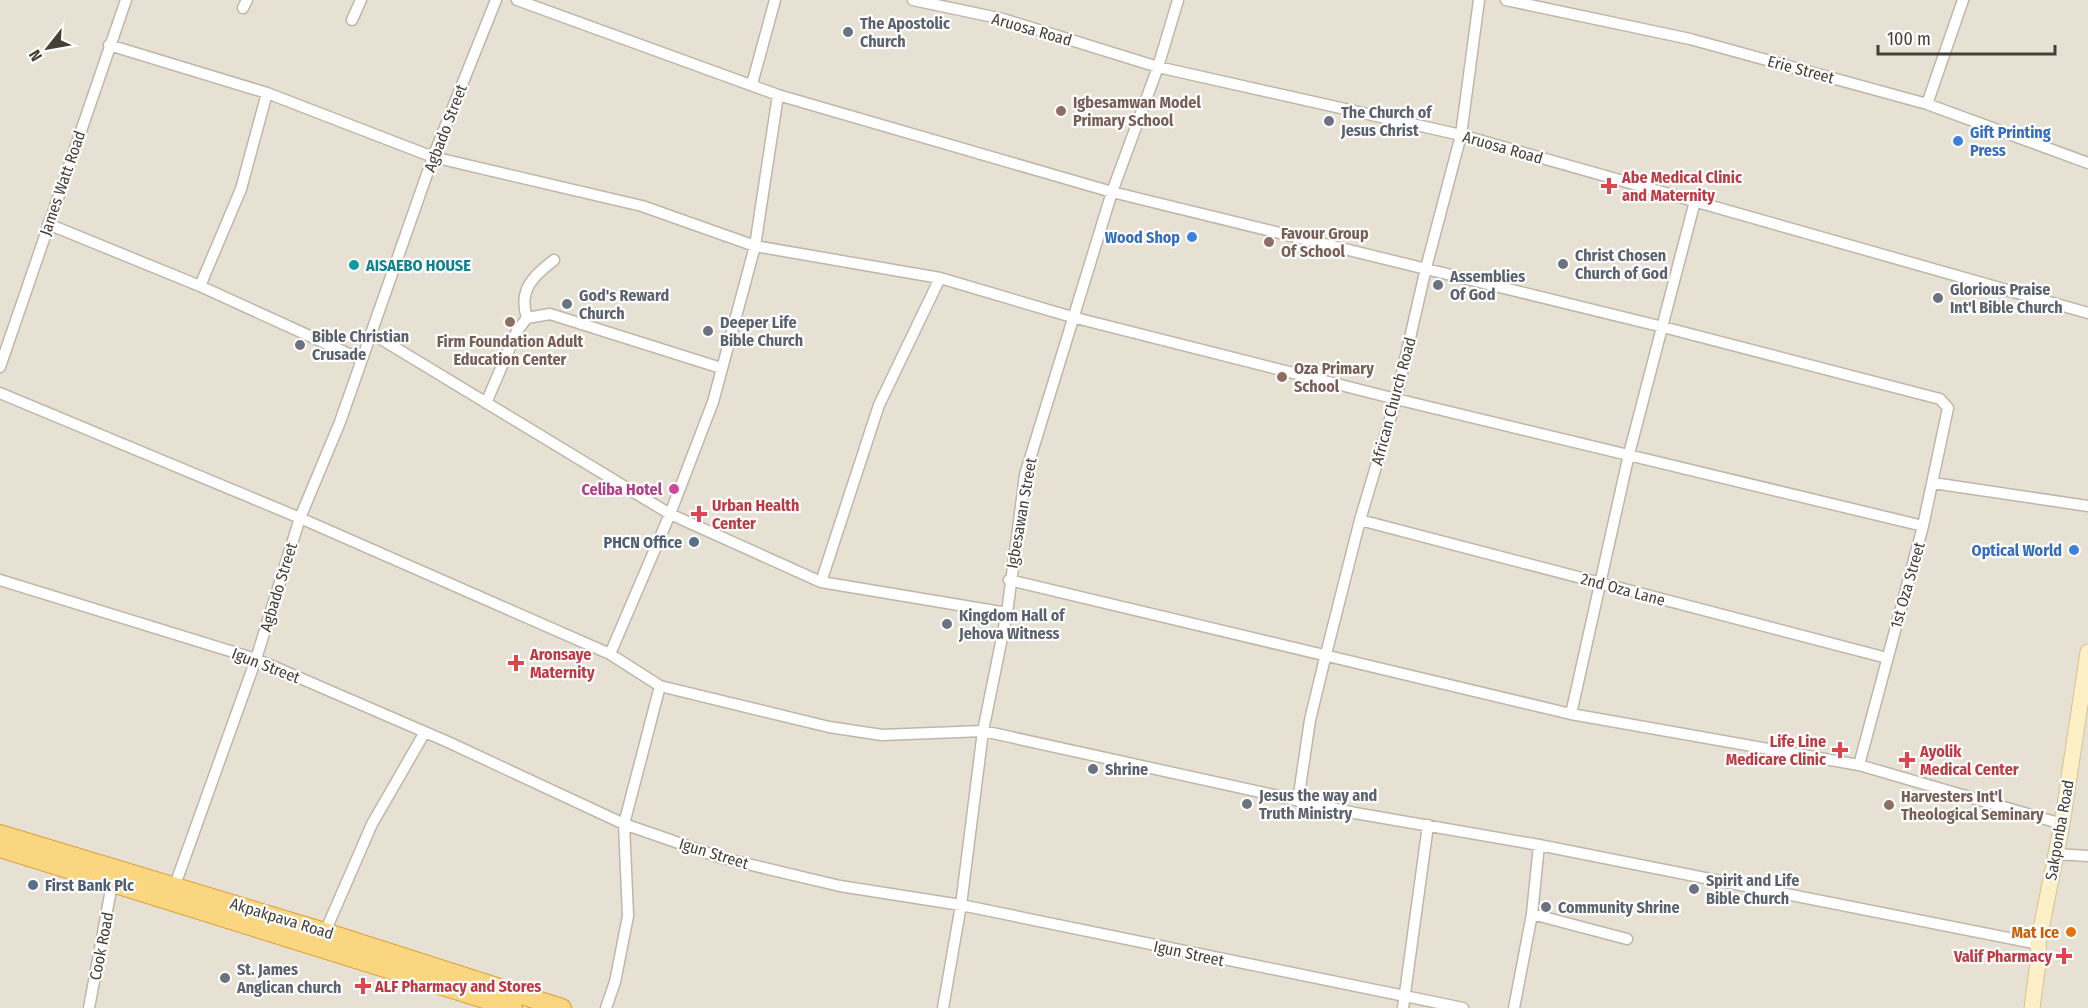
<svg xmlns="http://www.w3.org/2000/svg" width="2088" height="1008" viewBox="0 0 2088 1008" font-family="'Fira Sans Condensed',sans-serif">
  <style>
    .residential { fill: #e7e1d4 }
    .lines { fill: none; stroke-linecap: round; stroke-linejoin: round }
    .minor-casing { stroke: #beb7a9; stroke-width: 13 }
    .secondary-casing { stroke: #d2c397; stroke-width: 17 }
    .trunk-casing { stroke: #daa039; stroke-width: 20 }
    .minor { stroke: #fff; stroke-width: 10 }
    .secondary { stroke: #fdf0c6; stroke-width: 15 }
    .trunk { stroke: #fbd680; stroke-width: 18 }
    .worship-dot { fill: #6b7280; stroke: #fff; stroke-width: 2 }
    .education-dot { fill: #8d6e63; stroke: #fff; stroke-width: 2 }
    .shop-dot { fill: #3f7fe0; stroke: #fff; stroke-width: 2 }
    .health-dot { fill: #e0444e; stroke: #fff; stroke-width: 2 }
    .culture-dot { fill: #0f9aa8; stroke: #fff; stroke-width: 2 }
    .hotel-dot { fill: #d1479c; stroke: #fff; stroke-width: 2 }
    .service-dot { fill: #5c6f8a; stroke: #fff; stroke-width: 2 }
    .food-dot { fill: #e8710a; stroke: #fff; stroke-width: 2 }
    .labels { text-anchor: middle; stroke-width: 4.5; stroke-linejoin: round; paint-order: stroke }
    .worship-label { font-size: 16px; font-weight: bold; fill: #5b616d; stroke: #fff; text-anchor: start }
    .street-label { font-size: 16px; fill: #453f36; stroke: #fff }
    .education-label { font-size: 16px; font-weight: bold; fill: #785e54; stroke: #fff; text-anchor: start }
    .shop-label { font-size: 16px; font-weight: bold; fill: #366cbe; stroke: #fff; text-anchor: end }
    .health-label { font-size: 16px; font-weight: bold; fill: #be3a42; stroke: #fff; text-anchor: start }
    .culture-label { font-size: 16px; font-weight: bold; fill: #0d838f; stroke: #fff; text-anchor: start }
    .hotel-label { font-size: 16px; font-weight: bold; fill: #b23c85; stroke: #fff; text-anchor: end }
    .service-label { font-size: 16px; font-weight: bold; fill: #4e5e75; stroke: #fff; text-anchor: end }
    .food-label { font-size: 16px; font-weight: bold; fill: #c56008; stroke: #fff; text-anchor: end }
  </style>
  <rect width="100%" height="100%" fill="#f3efe6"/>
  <path class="residential" d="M0,0h2088v1008h-2088z"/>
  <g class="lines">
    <g class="minor-casing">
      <path id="minor" d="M517,0l261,95 334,97 551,135 277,72 8,9 -25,118 -64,239
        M913,0l90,19 155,48 303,68 627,178
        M1506,0l184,39 237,65 161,59
        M243,8l4,-8
        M352,20l9,-20
        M109,45l158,48 166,64 209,49 113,40 185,32 132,39 324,82 527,127
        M752,84l23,-84
        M1927,104l36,-104
        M48,224l152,62 160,73
        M200,286l41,-97 26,-96
        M527,318c-9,-28 6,-42 27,-58
        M371,333l299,181 151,68 186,31
        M0,367l126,-367
        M0,393l300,125 310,136 50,32 169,41 53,8 101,-4 372,82 184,32 499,99
        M486,403l31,-72 10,-13 23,-4 171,54
        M1933,483l155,23
        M1360,520l527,138
        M0,580l256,79 192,83 176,82 98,34 118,28 121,19 502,103
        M1009,580l562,134 288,51 203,59
        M821,582l58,-177 61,-127
        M610,654l60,-140 43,-112 42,-156 23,-151
        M1571,714l58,-260 66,-253
        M1298,801l12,-81 15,-62 35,-138 36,-121 30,-131 35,-133 18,-135
        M2056,854l32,2
        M175,885l81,-226 44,-141 40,-96 93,-265 63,-157
        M1532,914l95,25
        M325,932l47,-108 53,-92
        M89,1008l23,-124
        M606,1008l9,-26 13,-66 -4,-92 36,-138
        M943,1008l18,-103 22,-174 24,-118 18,-138 87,-283 46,-125 20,-67
        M1403,1008l25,-183
        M1514,1008l18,-94 7,-69"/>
    </g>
    <g class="secondary-casing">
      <path id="secondary" d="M2032,1008l7,-53 -1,-11 24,-120 26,-172"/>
    </g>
    <g class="trunk-casing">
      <path id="trunk" d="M0,834l325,98 237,76
        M0,848l513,160"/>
    </g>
    <use href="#minor" class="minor"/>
    <use href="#secondary" class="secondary"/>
    <use href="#trunk" class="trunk"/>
  </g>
  <g class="worship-dot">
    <circle cx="848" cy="32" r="6"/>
    <circle cx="1329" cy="121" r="6"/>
    <circle cx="1563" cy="264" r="6"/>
    <circle cx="1438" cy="285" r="6"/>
    <circle cx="1938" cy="298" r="6"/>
    <circle cx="567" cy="304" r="6"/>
    <circle cx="708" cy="331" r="6"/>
    <circle cx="300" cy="345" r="6"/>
    <circle cx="947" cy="624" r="6"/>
    <circle cx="1093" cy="769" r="6"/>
    <circle cx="1247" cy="804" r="6"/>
    <circle cx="1694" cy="889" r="6"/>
    <circle cx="1546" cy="907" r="6"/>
    <circle cx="225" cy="978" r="6"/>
  </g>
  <g class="education-dot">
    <circle cx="1061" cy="111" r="6"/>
    <circle cx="1269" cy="242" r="6"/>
    <circle cx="510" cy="322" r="6"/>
    <circle cx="1282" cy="377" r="6"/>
    <circle cx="1889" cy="805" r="6"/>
  </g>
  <g class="shop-dot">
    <circle cx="1958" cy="141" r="6"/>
    <circle cx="1192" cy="237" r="6"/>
    <circle cx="2074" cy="550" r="6"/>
  </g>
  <g class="health-dot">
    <path d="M1606 177h6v6h6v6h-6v6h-6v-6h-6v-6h6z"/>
    <path d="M696 505h6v6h6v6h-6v6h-6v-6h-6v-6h6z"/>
    <path d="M513 654h6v6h6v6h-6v6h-6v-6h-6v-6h6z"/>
    <path d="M1837 741h6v6h6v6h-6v6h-6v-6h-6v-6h6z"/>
    <path d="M1904 751h6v6h6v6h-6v6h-6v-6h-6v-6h6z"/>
    <path d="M2061 947h6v6h6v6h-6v6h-6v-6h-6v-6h6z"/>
    <path d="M360 977h6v6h6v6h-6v6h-6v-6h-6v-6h6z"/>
  </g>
  <circle class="culture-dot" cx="354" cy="265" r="6"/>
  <circle class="hotel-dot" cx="674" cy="489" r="6"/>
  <g class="service-dot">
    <circle cx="694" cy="542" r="6"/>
    <circle cx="33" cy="885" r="6"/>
  </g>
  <circle class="food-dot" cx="2071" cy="932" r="6"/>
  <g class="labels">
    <g class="worship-label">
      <text x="860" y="29">The Apostolic<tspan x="860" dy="18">Church</tspan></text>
      <text x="1341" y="118">The Church of<tspan x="1341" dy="18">Jesus Christ</tspan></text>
      <text x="1575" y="261">Christ Chosen<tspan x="1575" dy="18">Church of God</tspan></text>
      <text x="1450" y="282">Assemblies<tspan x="1450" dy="18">Of God</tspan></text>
      <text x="1950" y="295">Glorious Praise<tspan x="1950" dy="18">Int'l Bible Church</tspan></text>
      <text x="579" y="301">God's Reward<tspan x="579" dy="18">Church</tspan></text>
      <text x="720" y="328">Deeper Life<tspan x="720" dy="18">Bible Church</tspan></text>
      <text x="312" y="342">Bible Christian<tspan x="312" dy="18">Crusade</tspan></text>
      <text x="959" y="621">Kingdom Hall of<tspan x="959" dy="18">Jehova Witness</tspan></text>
      <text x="1105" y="775">Shrine</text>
      <text x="1259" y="801">Jesus the way and<tspan x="1259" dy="18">Truth Ministry</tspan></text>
      <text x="1706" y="886">Spirit and Life<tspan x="1706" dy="18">Bible Church</tspan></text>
      <text x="1558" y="913">Community Shrine</text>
      <text x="237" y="975">St. James<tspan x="237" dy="18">Anglican church</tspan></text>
    </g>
    <g class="street-label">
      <text transform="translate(1032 29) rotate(16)" y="6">Aruosa Road</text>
      <text transform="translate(1801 69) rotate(15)" y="6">Erie Street</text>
      <text transform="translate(445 128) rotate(-69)" y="6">Agbado Street</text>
      <text transform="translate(1503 147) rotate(16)" y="6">Aruosa Road</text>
      <text transform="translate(62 183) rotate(-71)" y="6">James Watt Road</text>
      <text transform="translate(1393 401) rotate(-75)" y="6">African Church Road</text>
      <text transform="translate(1021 513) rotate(-80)" y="6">Igbesawan Street</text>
      <text transform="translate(1907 585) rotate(-74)" y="6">1st Oza Street</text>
      <text transform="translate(278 587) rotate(-73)" y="6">Agbado Street</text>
      <text transform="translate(1623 589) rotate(15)" y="6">2nd Oza Lane</text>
      <text transform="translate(266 665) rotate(21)" y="6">Igun Street</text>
      <text transform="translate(2059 830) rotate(-80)" y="6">Sakponba Road</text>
      <text transform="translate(714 853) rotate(17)" y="6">Igun Street</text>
      <text transform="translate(282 918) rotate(17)" y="6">Akpakpava Road</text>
      <text transform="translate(101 946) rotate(-79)" y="6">Cook Road</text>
      <text transform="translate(1189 953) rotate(12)" y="6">Igun Street</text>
    </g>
    <g class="education-label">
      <text x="1073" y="108">Igbesamwan Model<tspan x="1073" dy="18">Primary School</tspan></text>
      <text x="1281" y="239">Favour Group<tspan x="1281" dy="18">Of School</tspan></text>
      <text x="510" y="347" text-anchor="middle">Firm Foundation Adult<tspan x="510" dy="18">Education Center</tspan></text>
      <text x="1294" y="374">Oza Primary<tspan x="1294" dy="18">School</tspan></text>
      <text x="1901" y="802">Harvesters Int'l<tspan x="1901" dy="18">Theological Seminary</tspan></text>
    </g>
    <g class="shop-label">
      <text x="1970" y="138" text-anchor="start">Gift Printing<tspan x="1970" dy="18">Press</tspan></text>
      <text x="1180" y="243">Wood Shop</text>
      <text x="2062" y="556">Optical World</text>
    </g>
    <g class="health-label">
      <text x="1622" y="183">Abe Medical Clinic<tspan x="1622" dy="18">and Maternity</tspan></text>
      <text x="712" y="511">Urban Health<tspan x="712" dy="18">Center</tspan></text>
      <text x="530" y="660">Aronsaye<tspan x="530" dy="18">Maternity</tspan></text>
      <text x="1826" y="747" text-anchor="end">Life Line<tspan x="1826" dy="18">Medicare Clinic</tspan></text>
      <text x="1920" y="757">Ayolik<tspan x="1920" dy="18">Medical Center</tspan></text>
      <text x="2052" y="962" text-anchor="end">Valif Pharmacy</text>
      <text x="375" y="992">ALF Pharmacy and Stores</text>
    </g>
    <g class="culture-label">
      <text x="366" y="271">AISAEBO HOUSE</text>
    </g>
    <g class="hotel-label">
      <text x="662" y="495">Celiba Hotel</text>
    </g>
    <g class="service-label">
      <text x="682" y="548">PHCN Office</text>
      <text x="45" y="891" text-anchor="start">First Bank Plc</text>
    </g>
    <g class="food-label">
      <text x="2059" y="938">Mat Ice</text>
    </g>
  </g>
  <g transform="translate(48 48) rotate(239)" stroke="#ffffff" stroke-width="4.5" paint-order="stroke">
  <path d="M0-4.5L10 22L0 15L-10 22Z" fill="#453f36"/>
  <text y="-9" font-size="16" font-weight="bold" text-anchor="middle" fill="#453f36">N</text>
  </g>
  <path d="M1878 45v9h177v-9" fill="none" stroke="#453f36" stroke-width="3"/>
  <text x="1887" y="45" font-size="18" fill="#453f36" stroke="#ffffff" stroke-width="4.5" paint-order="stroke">100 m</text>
</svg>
